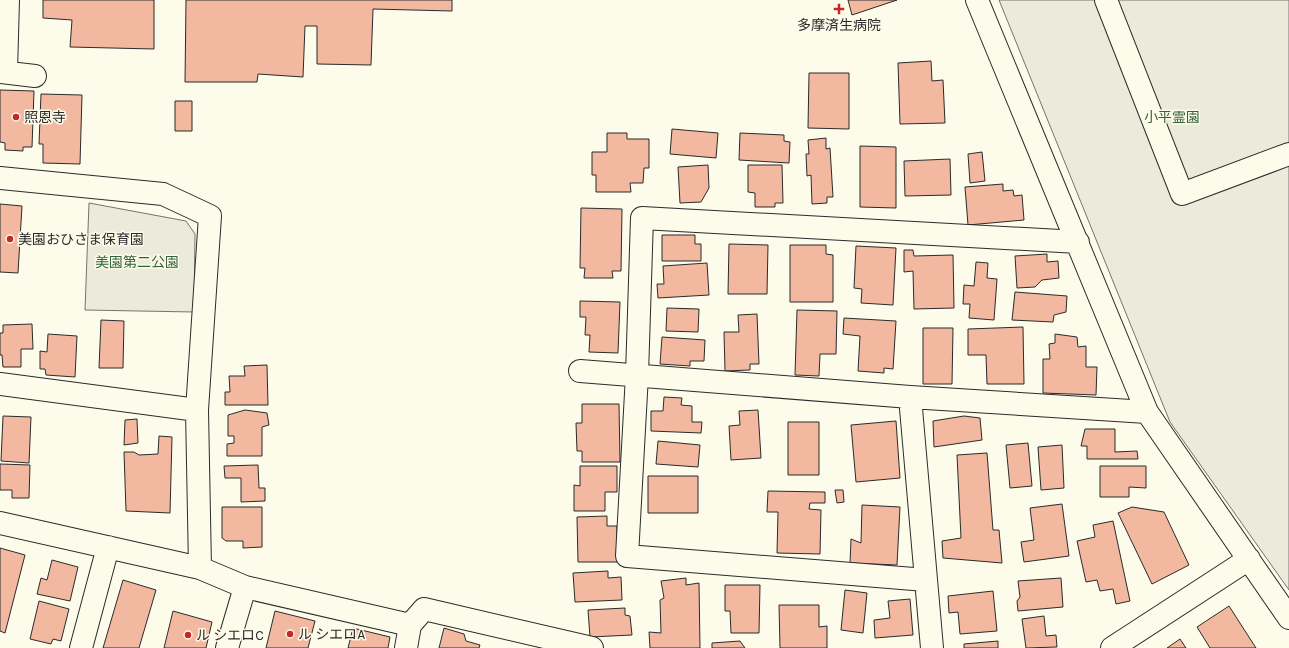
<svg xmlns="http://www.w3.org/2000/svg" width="1289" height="648" viewBox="0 0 1289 648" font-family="Karla,'Noto Sans JP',sans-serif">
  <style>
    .green { fill: #ecebdb; stroke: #74746e }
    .building { fill: #f2b8a0; stroke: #2b2b2b }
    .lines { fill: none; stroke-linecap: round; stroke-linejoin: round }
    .minor-casing { stroke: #2b2b2b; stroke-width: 24 }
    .minor { stroke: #fdfbea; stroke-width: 22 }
    .poi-dot { fill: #c62828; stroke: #fdfbea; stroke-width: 1.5 }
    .labels { text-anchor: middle; stroke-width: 3; stroke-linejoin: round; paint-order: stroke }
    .poi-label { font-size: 14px; fill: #2b2b2b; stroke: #fdfbea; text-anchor: start }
    .park-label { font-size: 14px; fill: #34623c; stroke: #fdfbea }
  </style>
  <rect width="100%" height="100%" fill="#fdfbea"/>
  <path class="green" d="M999,0h290v590l-119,-168z
    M89,203l97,18 9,13 -1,78 -109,-2z"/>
  <path class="building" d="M43,0h111v49l-84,-2 2,-27 -29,-2z
    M186,0h266v11l-79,-2 -2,56 -54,-1v-38h-12l-2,51 -45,-3 -1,8h-72z
    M848,0h49l-45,15z
    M931,61l1,20 11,-1 2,43 -45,1 -2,-61z
    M809,73h40v56l-41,-1z
    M0,90l34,1 -2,56h-9v4l-18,-1v-7l-5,-1z
    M41,94l41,1 -2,69 -37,-1v-19h-4z
    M175,101h17v30h-17z
    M672,129l46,4 -2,25 -46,-4z
    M607,133h20v6h22v29h-5l-1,15h-13l1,9h-35v-17h-4v-23h15z
    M740,133l44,2v6l6,1 -1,21 -50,-3z
    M826,138v11l4,-1 3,49h-6v6l-15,1 -1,-29 -4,1 -1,-22h3l-1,-14z
    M860,146l36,1v61l-36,-1z
    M982,152l3,29 -15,2 -2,-29z
    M950,159l1,36 -46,1 -1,-35z
    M708,165l1,23 -8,14 -21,1 -2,-36z
    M748,165h34l1,38h-8v4h-20v-14l-7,-1z
    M1003,184v7l10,-1 1,6 8,-1 2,25 -56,5 -3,-38z
    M0,204l22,2 -4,67 -18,-1z
    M581,208l41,1 -1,62h-9l1,7h-29l1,-10h-5z
    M662,235h33v9h6v17h-39z
    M729,244l39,1 -1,49h-39z
    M790,245h36v9l7,1v47h-43z
    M856,246l40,2 -3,57 -32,-2 1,-14 -8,-1z
    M904,250h9l1,6 39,-1 1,53 -40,1 -1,-38 -9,1z
    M1047,254v8l11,-1 1,17 -17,2 -7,7 -18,1 -2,-32z
    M976,262l12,1 -1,15 10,1 -3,41 -25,-2 1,-14h-7l1,-19 10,1z
    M707,263l2,32 -51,3 -1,-14h7l-1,-18z
    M1015,292l52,4 -1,16 -12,3 -1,7 -41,-2z
    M580,301l40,1 -2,51 -29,-1 1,-17h-5l1,-18h-6z
    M667,308l32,1 -1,23 -32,-1z
    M797,310l40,1 -1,43h-16l-1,22 -24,-1z
    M757,314l2,50h-9v6l-25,1 -1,-39h15l-1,-17z
    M844,318l52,3 -3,48 -9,-1v5l-26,-2 2,-35 -17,-2z
    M101,320l23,1 -1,47h-24z
    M32,324l1,25h-12v18h-18l-1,-12h-2v-22h3v-8z
    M1023,327l1,57h-37l-1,-29h-18v-26z
    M923,328h30l-1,56h-29z
    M48,334l29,2 -2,41 -29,-2 -1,-6h-5v-18l7,1z
    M1055,334l22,3 1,10 8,-1v21h11l-1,28 -53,-2v-34h7l-1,-15 6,-1z
    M662,337l43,3 -1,21h-14v5l-30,-2z
    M267,365l1,40h-43v-13h5l-1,-16h16l-1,-10z
    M664,397l18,1 -1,7 11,1v16h10l-1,11 -50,-2v-20h12z
    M582,404h37l1,58h-38v-11h-5l-1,-28h6z
    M245,410l22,3 2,12 -7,2v29h-35v-12l7,-1v-7h-6v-21z
    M758,410l3,48 -30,2 -2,-34 11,-1 -1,-14z
    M3,416l28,1 -2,46 -28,-2z
    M964,416l16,2 2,22 -48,7 -1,-26z
    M137,419l1,24 -14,2 1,-25z
    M896,421l4,57 -44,4 -5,-57z
    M788,422h31v53h-31z
    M1085,429h30v23l22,-1 1,8h-51v-13h-6z
    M159,436l13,1 -2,76 -44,-2 -2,-59h10l5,3 19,-1z
    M658,441l42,4 -2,22 -42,-3z
    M1028,443l4,43 -22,2 -4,-43z
    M1062,445l2,43 -23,2 -3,-43z
    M987,453l6,77h6l3,33 -59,-5 -1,-17 19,-3 -4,-83z
    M0,464l30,1 -1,33h-17v-8h-12z
    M258,465l1,23h6v13l-24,1v-24h-16l-1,-12z
    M580,466h37v26h-12v19h-31v-26l6,1z
    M1100,466h46v22l-17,-1v10h-29z
    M648,476h50v37h-50z
    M835,490h8l1,12 -7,1z
    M768,491l57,1v11h-15l-1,6 12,1 -1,44 -43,-1 1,-41h-11z
    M1062,504l7,52 -45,6 -3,-20 13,-2 -4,-32z
    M862,505l38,2 -3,58 -47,-2 1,-24 10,4z
    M222,507h40v40l-19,1v-7h-17l-4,-3z
    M1132,507l32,5 25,53 -37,19 -34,-71z
    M607,516v10h10v36h-39l-1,-45z
    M1113,521l17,80 -14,3 -3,-15 -13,2 -3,-11 -11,2 -9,-41 18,-4 -2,-12z
    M0,548l25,7 -20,78 -5,-2z
    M52,560l26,7 -8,34 -33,-7 4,-16 6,2z
    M608,571v7l13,-1 1,23 -47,2 -2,-29z
    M686,578v7l13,-2 1,65h-50l-1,-16 12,1 -1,-33 4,-2 -3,-17z
    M1061,578l2,29 -45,4 -1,-10 3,-4 -2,-16z
    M123,580l33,10 -17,58h-36z
    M725,585h35l-1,48h-28l-1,-22h-5z
    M845,590l22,3 -4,40 -22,-3z
    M993,591l4,40 -37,3 -2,-22 -9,1 -1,-17z
    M910,599l3,36 -38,3 -1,-18 16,-2 -2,-17z
    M39,601l30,8 -8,32 -8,-2 -2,5 -21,-5z
    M779,605h40v22l8,-1v22h-47z
    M1229,606l27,42h-46l-13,-21z
    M625,608v7l5,1 2,19 -42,2 -2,-27z
    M173,611l39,11 -6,26h-42z
    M275,611l40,10 -7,27h-42z
    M1044,616l2,20 10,-1 1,12 -31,1 -4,-29z
    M353,628l37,9 -2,11h-40z
    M444,628l20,6 2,7 14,4 -1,3h-40z
    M1180,639l6,9h-19z
    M740,641l5,7h-33v-5z
    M998,641v7h-34v-4z"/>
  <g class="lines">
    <g class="minor-casing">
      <path id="minor" d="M977,0l170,412 142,206
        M1106,0l76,194 107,-40
        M0,72l35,4
        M6,72l2,-72
        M0,178l163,16 47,22 -13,194 3,158
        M580,371l330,26 237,15
        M0,384l197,26
        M910,397l22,251
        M0,523l200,45 45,19 165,38 14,-16 168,39
        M926,580l-299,-24 10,-181 5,-157 436,24
        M81,648l27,-101
        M227,648l18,-61
        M406,648l4,-23
        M1112,648l137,-89"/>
    </g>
    <use href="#minor" class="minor"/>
  </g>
  <g class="poi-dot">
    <path d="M837 3h4v4h4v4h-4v4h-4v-4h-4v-4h4z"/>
    <circle cx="16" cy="117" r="4"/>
    <circle cx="10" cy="239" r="4"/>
    <circle cx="290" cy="634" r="4"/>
    <circle cx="188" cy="635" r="4"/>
  </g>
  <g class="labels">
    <g class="poi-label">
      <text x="839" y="30" text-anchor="middle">多摩済生病院</text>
      <text x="24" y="122">照恩寺</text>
      <text x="18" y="244">美園おひさま保育園</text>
      <text x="298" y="639">ル シエロA</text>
      <text x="196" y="640">ル シエロC</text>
    </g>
    <g class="park-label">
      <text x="1172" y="122">小平霊園</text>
      <text x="137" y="267">美園第二公園</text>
    </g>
  </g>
</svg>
